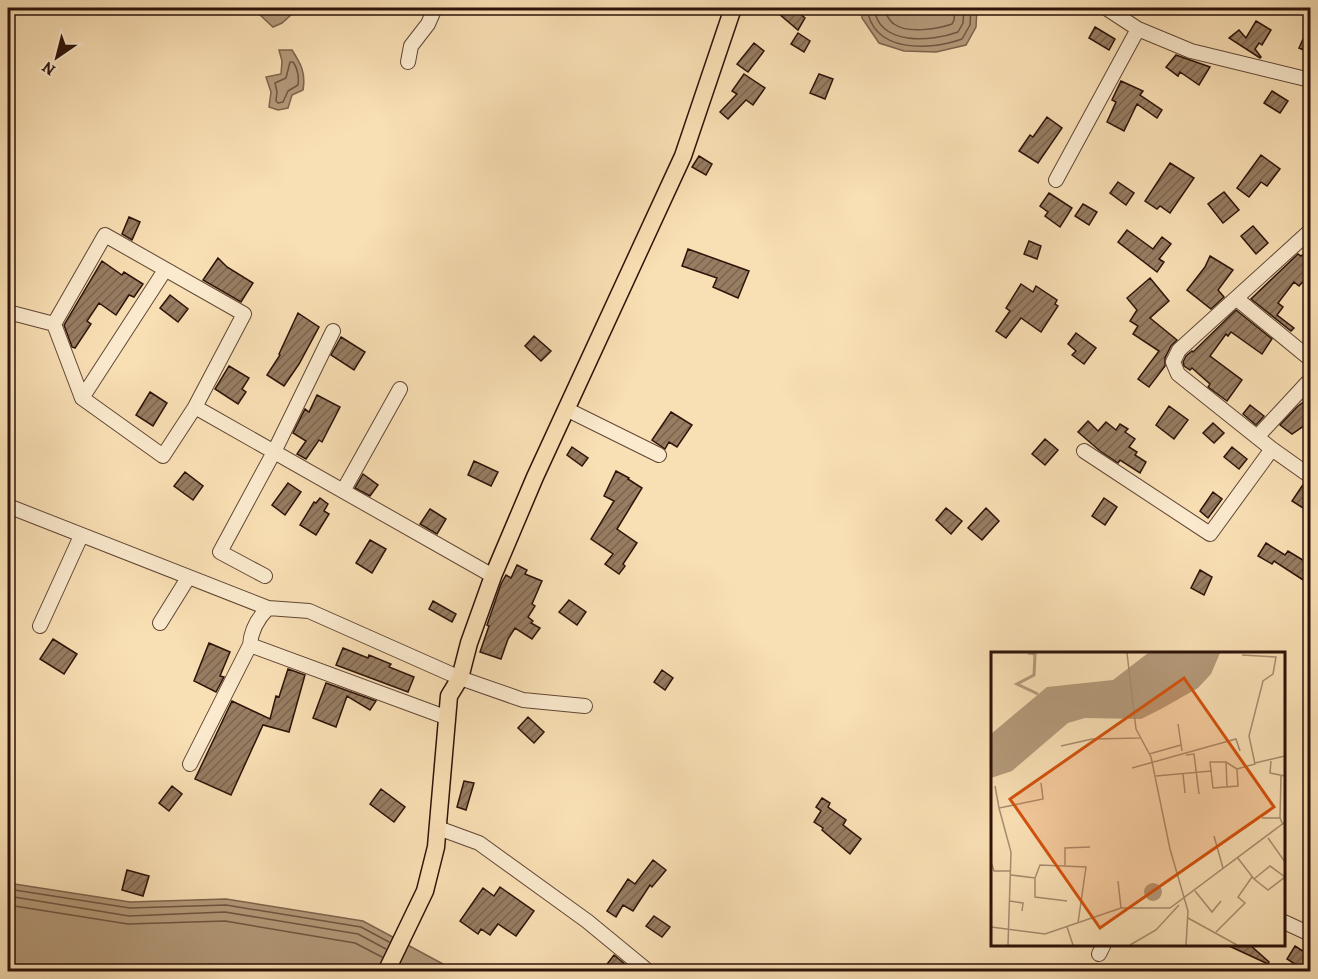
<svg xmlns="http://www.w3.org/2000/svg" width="1318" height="979" viewBox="0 0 1318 979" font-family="Alegreya,serif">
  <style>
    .water { fill: #b49a7a; stroke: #7e644d; stroke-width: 1.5 }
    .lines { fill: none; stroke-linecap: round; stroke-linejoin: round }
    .shore { stroke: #705642; stroke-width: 1.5 }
    .building { fill: url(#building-hatch); stroke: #2d1309; stroke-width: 1.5 }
    .minor-casing { stroke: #604634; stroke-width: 16 }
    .major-casing { stroke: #2d1309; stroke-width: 19 }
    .minor { stroke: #fbeace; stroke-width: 14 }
    .major { stroke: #f9dfb4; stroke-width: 16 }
    .inset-river { fill: none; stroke: #b49a7a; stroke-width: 3 }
    .inset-road { fill: none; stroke: #a78d70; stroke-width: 1.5 }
    .view { fill: #d5520c; fill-opacity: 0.15; stroke: #d5520c; stroke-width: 3 }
    .inset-edge { fill: none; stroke: #2d1309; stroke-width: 3 }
  </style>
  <defs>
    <pattern id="building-hatch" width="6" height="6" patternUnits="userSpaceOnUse" patternTransform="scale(1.5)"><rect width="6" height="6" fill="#977d62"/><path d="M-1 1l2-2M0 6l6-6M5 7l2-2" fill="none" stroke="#7c654f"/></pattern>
  </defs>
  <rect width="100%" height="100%" fill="#f9dfb4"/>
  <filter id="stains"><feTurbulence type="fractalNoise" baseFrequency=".00333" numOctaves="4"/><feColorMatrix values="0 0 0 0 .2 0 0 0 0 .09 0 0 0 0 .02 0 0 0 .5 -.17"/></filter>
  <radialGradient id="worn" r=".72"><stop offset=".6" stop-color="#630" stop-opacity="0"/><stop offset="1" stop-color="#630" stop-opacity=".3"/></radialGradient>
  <path class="water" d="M264,8h26l2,6 -10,9 -9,4 -14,-13z
    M861,8h116l-1,19 -10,18 -30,7 -32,-1 -25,-8 -17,-25z
    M279,50h13c9,14 14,23 11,40l-11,5 -4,13 -10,2 -9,-3 2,-15 -5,-15 15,-3 1,-13z
    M8,883l122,19 96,-3 137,22 93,50h-448z"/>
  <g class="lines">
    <path class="shore" d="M867,8c6,45 62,43 95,31l8,-14 1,-17
      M874,8c5,38 57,34 84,24l5,-9 1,-15
      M883,8c2,4 6,13 11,16 13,10 44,5 58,0l2,-4 1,-12
      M290,62h3c5,7 6,15 5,23l-10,6 -5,11 -5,1 -2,-2 1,-9 -2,-9 11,-5z
      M8,889l122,19 96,-3 135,22 28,15
      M8,896l121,20 96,-4 133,22 28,15
      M8,905l120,19 97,-3 130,22 27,14"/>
  </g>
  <path class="building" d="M772,8h21l12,10 -7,12z
    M1256,21l15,9 -9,15 -3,-2 -4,6 6,8 -1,1 -31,-20 10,-8 7,8z
    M1311,21v32l-12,-5z
    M1095,27l20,12 -6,11 -20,-12z
    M798,33l12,8 -6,11 -13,-8z
    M754,43l10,8 -16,21 -11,-8z
    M1176,55l34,12 -11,18 -19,-13 -2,4 -12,-9z
    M744,74l21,14 -12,17 -7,-5 -18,19 -8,-7 17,-18 -5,-3z
    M819,74l14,5 -8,20 -15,-6z
    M1121,81l22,10 -3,4 22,15 -5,8 -20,-14 -13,27 -17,-9 9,-20 -4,-2z
    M1272,91l16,10 -8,12 -16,-10z
    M1047,117l15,11 -24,35 -19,-12 11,-16 3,2z
    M1261,155l19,14 -13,17 -6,-4 -12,15 -12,-9z
    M699,156l13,8 -6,11 -14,-8z
    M1170,163l24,15 -24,35 -10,-7 -3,3 -12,-8z
    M1118,182l16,11 -8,12 -16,-12z
    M1224,192l15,18 -16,13 -15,-19z
    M1049,193l23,15 -12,19 -15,-11 3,-4 -8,-6z
    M1083,204l14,8 -8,13 -14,-9z
    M129,217l11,5 -8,18 -10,-6z
    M1253,226l15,17 -12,11 -15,-18z
    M1127,230l26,19 9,-12 9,7 -12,15 5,3 -7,10 -39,-30z
    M1029,241l12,5 -4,13 -13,-5z
    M1311,248v25l-12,13 -5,-4 -16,21 5,4 -6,8 17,13 -3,3 -40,-32 47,-45 3,2z
    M688,249l61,22 -11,27 -25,-11 4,-9 -35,-12z
    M1210,256l23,14 -15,20 6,7 -13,12 -24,-19 18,-23z
    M218,258l9,9 26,16 -12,19 -38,-22z
    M102,261l20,14 2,-3 19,12 -9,13 -5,-2 -13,20 -17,-12 -12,18 4,3 -16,24 -3,-1 -8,-22z
    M1150,278l19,23 -19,17 27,22 -6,6 -6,12v8l-16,21 -11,-8 21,-28 -26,-17 5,-8 -8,-5 7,-11 -10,-12z
    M1021,284l12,8 3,-6 21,14 -2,4 3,2 -17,26 -20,-14 -15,20 -10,-7 14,-20 -4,-3z
    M170,295l18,14 -10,13 -18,-14z
    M1236,310l36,29 -10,15 -31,-22 -3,4 -2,-2 -16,22 32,24 -15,21 -19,-14 2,-3 -18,-16 -2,2 -6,-4 -1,-4 3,-6 6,-5 1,1z
    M298,313l21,14 -20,37 -15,22 -17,-11 13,-20 -1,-1z
    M1076,333l20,15 -12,16 -12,-9 4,-4 -8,-7z
    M534,336l17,15 -10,10 -16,-15z
    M341,337l24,15 -11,18 -23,-15z
    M229,366l20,12 -7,11 4,3 -8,12 -23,-15z
    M150,392l17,11 -14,23 -17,-11z
    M317,395l23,12 -18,35 -3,-2 -13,19 -9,-5 9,-13 -13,-8 12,-24 4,3z
    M1311,396v25l-19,13 -12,-9 17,-18z
    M1250,405l14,11 -8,9 -13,-11z
    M1169,406l19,14 -14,19 -18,-14z
    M671,412l21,13 -15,22 -8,-5 -4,7 -13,-9z
    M1088,421l10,10 8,-9 10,8 4,-6 8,5 -3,3 10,7 -6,8 8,5 -2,3 11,7 -6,11 -20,-13 -2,3 -18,-12 -22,-19z
    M1213,423l11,10 -10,10 -11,-10z
    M1045,439l13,11 -13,15 -13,-11z
    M572,447l16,11 -6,8 -15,-11z
    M1232,447l15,12 -8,10 -15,-12z
    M474,461l24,11 -7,14 -23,-11z
    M616,471l13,7 -1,1 14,9 -25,41 20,14 -14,21 2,2 -6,8 -14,-10 8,-10 -22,-15 23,-38 -10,-5z
    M185,472l18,14 -10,14 -19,-14z
    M363,474l15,11 -8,11 -15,-8z
    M288,483l13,9 -16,23 -13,-10z
    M1304,483l7,2v28l-19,-12z
    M1213,492l9,7 -14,19 -8,-7z
    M320,498l8,6 -4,7 5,3 -13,21 -16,-10 14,-23 2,1z
    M1104,498l13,9 -12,18 -13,-9z
    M946,508l16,13 -11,13 -15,-14z
    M986,508l13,13 -17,19 -14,-12z
    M430,509l16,10 -9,15 -17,-10z
    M370,540l16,9 -14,24 -16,-10z
    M1266,543l19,12 3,-4 23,14v20l-37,-24 -2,3 -14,-8z
    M517,565l10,5 -2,4 17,7 -10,23 3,2 -7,11 5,4 -2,2 9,5 -8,11 -17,-11 -7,11 -7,20 -21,-7 9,-26 -2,-1 14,-41 5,-9 5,3z
    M1200,570l12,7 -8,18 -13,-7z
    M569,600l17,12 -9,13 -18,-13z
    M433,601l23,13 -4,8 -23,-13z
    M53,639l24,15 -13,20 -24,-15z
    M209,643l21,9 -10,24 4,1 -8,15 -22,-11z
    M343,648l25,10 1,-3 22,9 -2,3 25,10 -6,15 -72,-27z
    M288,669l17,6 -16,57 -26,-7 -32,70 -36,-16 37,-78 38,18 6,-23 3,1z
    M662,670l11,8 -8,12 -11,-8z
    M326,683l50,18 -6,9 -23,-14 -11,31 -23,-9z
    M528,717l16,15 -10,11 -16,-15z
    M464,781l10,2 -8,27 -9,-3z
    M172,786l10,8 -13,17 -10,-8z
    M381,789l24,18 -11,15 -24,-18z
    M822,798l8,5 -2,4 18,13 -3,5 18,14 -11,15 -28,-24 1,-2 -9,-6 7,-11 -5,-4z
    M653,860l13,10 -14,17 -2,-2 -17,26 -10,-6 -7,12 -9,-6 21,-32 7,5z
    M127,870l22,6 -6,20 -21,-6z
    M500,887l34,24 -18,25 -18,-12 -8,11 -9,-6 -3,5 -18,-13 23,-33 11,8z
    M654,916l16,11 -8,10 -16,-11z
    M1227,945h23l19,17 -1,2z
    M1295,946l14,9 -8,13 -14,-9z
    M614,955l12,10 -4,7h-21z"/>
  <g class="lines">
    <g class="minor-casing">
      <path id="minor" d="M1106,8l32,21 53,22 119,29
        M408,62l3,-16 17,-22 7,-16
        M1056,180l82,-151
        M1310,231l-131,119 -6,12 5,12 94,75 38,27
        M1237,299l72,59
        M8,312l46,12
        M82,398l83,-128
        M195,407l-32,49 -81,-58 -28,-74 51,-89 139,79 -49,93 298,169
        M566,409l93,46
        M1257,437l51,-55
        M1084,451l126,83 62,-85
        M343,491l57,-102
        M8,506l260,102 41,3 151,67 63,22 62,6
        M265,576l-45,-24 54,-100 59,-121
        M160,623l28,-45
        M40,626l41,-90
        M250,645l198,73
        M190,764l60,-119c1,-15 7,-26 18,-37
        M438,828l41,15 108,78 62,51
        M1284,922l26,12
        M1099,954l5,-10"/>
    </g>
    <g class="major-casing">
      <path id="major" d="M386,972l39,-81 11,-44 13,-151 11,-18 9,-35 24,-67 42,-99 148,-321 50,-148"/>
    </g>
    <use href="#minor" class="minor"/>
    <use href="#major" class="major"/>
  </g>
  <g transform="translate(991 652)">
    <rect width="294" height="294" fill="#f9dfb4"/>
    <path d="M157,1h72l-9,21 -13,14 -37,21 -20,10 -56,-1 -17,5 -56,48 -21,7v-44l56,-47 66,-7zM153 240a9 9 0 1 1 18 0a9 9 0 1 1-18 0Z" fill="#b49a7a"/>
    <path class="inset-river" d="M37,1l7,1 -1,21 -17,9 21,10"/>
    <path class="inset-road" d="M136,1l9,76 15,28 19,92 18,62 -2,34M187,72l4,27M70,94l31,-7 48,-1M158,102l32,-9M195,103l8,-1 5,40M280,109l-1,12 15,3M235,110l1,25M264,111l30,-7M141,116l104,-29 4,12M246,117l18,-5 -6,-28 14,-55 10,-7 3,-17 -34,-2M192,122l2,19M165,124l55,-5 2,17 25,-2 -1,-17 -11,-7h-16l1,9M4,134l4,22M271,166h18l3,7M289,166l1,-42M223,184l9,32M277,186l17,24M246,205l17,22 14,11 17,-13 -15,-11 -16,13M0,210l3,9h17M74,213v-17l25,-1M20,223l24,3 5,-13 46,2 -8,56M44,226v19l32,4M127,229l3,27M204,239l17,21 9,-11M19,249l13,2 -1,8M197,266l49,27M0,275l54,7 76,-26h49l115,-86M76,275l6,18M225,280l29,-29 -7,-6 14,-20M17,293l3,-93 -12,-44 44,-9 -2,-16M139,293l26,-15 23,-25"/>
    <path class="view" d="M193,26l90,129 -174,121 -90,-129z"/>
    <rect width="294" height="294" class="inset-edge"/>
  </g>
  <rect width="1318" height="979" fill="none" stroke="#f9dfb4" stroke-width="30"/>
  <rect x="9" y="9" width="1300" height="961" fill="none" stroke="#2d1309" stroke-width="3"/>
  <rect x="15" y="15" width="1288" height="949" fill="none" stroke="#2d1309" stroke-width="1.5"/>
  <g transform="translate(57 57) rotate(215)" stroke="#fbeace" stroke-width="4.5" paint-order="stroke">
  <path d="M0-4.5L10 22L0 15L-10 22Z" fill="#2d1309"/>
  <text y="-9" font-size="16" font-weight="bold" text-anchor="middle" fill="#2d1309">N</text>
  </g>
  <rect width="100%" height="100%" filter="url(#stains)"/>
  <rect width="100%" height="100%" fill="url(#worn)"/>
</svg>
